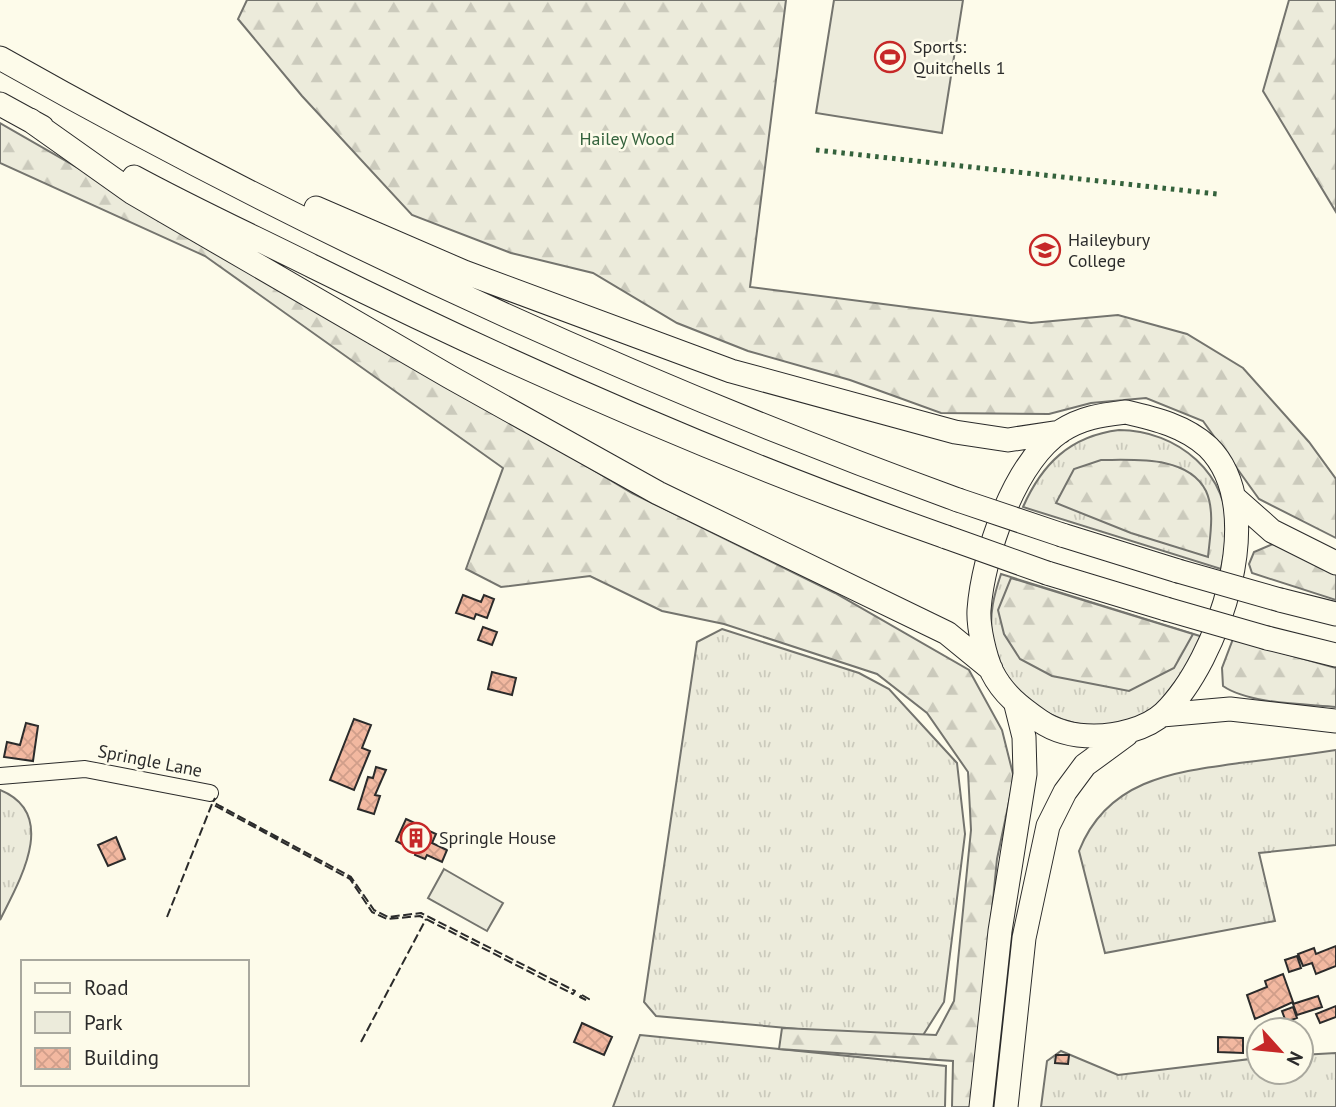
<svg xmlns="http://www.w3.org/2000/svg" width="1336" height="1107" viewBox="0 0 1336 1107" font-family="'PT Sans',sans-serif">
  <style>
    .grass { fill: url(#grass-tufts); stroke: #74746e; stroke-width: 2 }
    .forest { fill: url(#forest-firs); stroke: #74746e; stroke-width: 2 }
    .green { fill: #ecebdb; stroke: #74746e; stroke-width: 2 }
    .building { fill: url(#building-cross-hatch); stroke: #2b2b2b; stroke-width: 2 }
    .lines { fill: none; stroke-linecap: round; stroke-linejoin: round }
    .minor-casing { stroke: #2b2b2b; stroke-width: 18 }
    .highway-casing { stroke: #2b2b2b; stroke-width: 25 }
    .minor { stroke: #fdfbea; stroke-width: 16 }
    .highway { stroke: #fdfbea; stroke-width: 23 }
    .highway-bridge-casing { stroke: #2b2b2b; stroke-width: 25; stroke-linecap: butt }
    .highway-bridge { stroke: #fdfbea; stroke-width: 23 }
    .hedge { stroke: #34623c; stroke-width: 5; stroke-dasharray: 3.5 5; stroke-linecap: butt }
    .fence { stroke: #2b2b2b; stroke-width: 2; stroke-dasharray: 9 3.5; stroke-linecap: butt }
    .labels { text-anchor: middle; stroke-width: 5; stroke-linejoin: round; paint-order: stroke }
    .poi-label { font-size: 18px; fill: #2b2b2b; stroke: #fdfbea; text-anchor: start }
    .park-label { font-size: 18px; fill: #34623c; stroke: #fdfbea }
    .street-label { font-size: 18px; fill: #2b2b2b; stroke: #fdfbea }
  </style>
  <defs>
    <pattern id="grass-tufts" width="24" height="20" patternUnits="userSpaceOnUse" patternTransform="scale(1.75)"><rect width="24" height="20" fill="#ecebdb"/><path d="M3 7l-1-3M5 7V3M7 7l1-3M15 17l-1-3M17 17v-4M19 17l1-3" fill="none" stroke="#cbcabc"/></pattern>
    <pattern id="forest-firs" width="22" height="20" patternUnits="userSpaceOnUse" patternTransform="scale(1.75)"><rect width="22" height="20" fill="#ecebdb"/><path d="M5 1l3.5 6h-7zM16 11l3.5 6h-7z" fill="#cbcabc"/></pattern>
    <pattern id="building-cross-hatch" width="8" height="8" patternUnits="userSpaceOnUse" patternTransform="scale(1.75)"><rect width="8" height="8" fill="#f2b8a0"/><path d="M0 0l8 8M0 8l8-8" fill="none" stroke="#d09e8a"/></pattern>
  </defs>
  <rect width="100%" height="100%" fill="#fdfbea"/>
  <path class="grass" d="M1119,430c58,0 112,44 108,106 -1,11 -4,22 -6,33l-198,-62c19,-43 47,-71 96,-77z
    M1001,574l202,63c-7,21 -17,33 -31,49 -7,9 -15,22 -25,28 -62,34 -144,-8 -155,-77 -3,-23 2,-42 9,-63z
    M722,629l137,44 30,16 68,74 8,71 -21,168 -24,38 -264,-24 -12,-14 53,-360z
    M1336,750v95l-77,8 16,68 -170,32 -26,-102c28,-71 94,-79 160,-88 33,-4 65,-8 97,-13z
    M0,790c59,24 20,90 0,130z
    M640,1035l306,31 -1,41h-332z
    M1061,1051l57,24 141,-17v14h42v-17l35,-2v54h-295l6,-46z"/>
  <path class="forest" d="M247,0h539l-36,287 281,36 87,-8 69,19 56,34 66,74 27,37v59l-77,-39 -56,-78 -57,-23 -55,5 -42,11 -108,-1 -91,-33 -102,-29 -71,-28 -84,-50 -82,-20 -99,-38 -110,-119 -64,-77z
    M1289,0h47v212l-73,-121z
    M0,123l329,189 303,181 203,100 134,77 33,60 12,48 -17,81 -24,248h-21l1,-46 -174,-12 3,-21 154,7 18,-34 17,-171 -3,-58 -41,-59 -50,-39 -153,-50 -62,-13 -72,-35 -89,11 -35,-18 37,-101 -298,-212 -205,-93z
    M1101,460c33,0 87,-5 105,31 9,20 4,45 2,66l-77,-24 -75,-30 18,-34z
    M1273,544l63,27v29l-84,-27 -3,-9 5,-12z
    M1011,578l182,56 -19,34 -45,23 -77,-15 -32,-17 -16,-25 -6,-24z
    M1233,639l103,29v39c-32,-3 -87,-3 -113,-21l-1,-18z"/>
  <path class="green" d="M834,0h129l-21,133 -126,-20z
    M444,869l59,34 -16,28 -59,-33z"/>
  <path class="building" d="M463,595l18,7 3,-7 10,4 -7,19 -11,-4 -2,5 -18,-6z
    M483,627l14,5 -5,13 -14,-5z
    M492,672l24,6 -4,17 -24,-6z
    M354,719l17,6 -9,23 8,3 -16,39 -24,-10z
    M26,723l12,3 -5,35 -29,-4 3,-15 13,3z
    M376,767l10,3 -11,25 5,1 -6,18 -16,-5 10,-32 5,1z
    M406,819l11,5 -3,8 6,3 3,-7 13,6 -4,9 15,7 -5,12 -15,-7 -2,4 -10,-4 1,-4 -20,-10z
    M116,837l9,22 -17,7 -10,-21z
    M1336,946v20l-20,8 -4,-11 -9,3 -5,-12 16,-6 2,6z
    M1297,956l4,12 -12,4 -4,-12z
    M1283,974l10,28 -38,17 -8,-24 20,-8 -2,-6z
    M1318,996l4,11 -25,8 -4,-11z
    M1336,1006v11l-16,6 -4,-9z
    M1293,1007l4,11 -11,4 -4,-11z
    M582,1023l30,14 -8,18 -30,-13z
    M1218,1037l25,1v15l-25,-1z
    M1056,1055h13l-1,9 -13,-1z"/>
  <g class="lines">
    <g class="minor-casing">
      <path id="minor" d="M0,776l85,-7 125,24"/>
    </g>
    <g class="highway-casing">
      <path id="highway" d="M0,58c306,173 628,322 958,442
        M0,104l42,23
        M30,120l103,73 317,184 208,116 289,140 44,36
        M134,177c59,32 120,60 180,90 206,102 415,194 632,270
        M316,208l148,64 267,99 224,61 53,8 52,-8
        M1126,412c30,7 59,14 82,35 63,62 10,214 -44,266 -17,16 -48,23 -70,23 -19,0 -38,-4 -54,-15 -20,-14 -37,-27 -48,-49 -7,-15 -14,-45 -13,-62 4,-55 35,-147 82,-179 22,-14 41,-16 65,-19z
        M1236,499l36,32 64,32
        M1062,535l116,36
        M1047,573l119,36
        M1280,600l56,14
        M1267,638l69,17
        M1162,715l68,-6 106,12
        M981,1107l19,-176 25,-157 -1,-37 -8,-32
        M1006,1107l18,-169 24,-112 17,-34 20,-27 41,-30"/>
    </g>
    <use href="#minor" class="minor"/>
    <use href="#highway" class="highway"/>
    <g class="highway-bridge-casing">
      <path id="highway-bridge" d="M958,500l104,35
        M946,537l101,36
        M1178,571l102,29
        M1166,609l101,29"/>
    </g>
    <use href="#highway-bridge" class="highway-bridge"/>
    <path class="hedge" d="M816,150l401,44"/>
    <path class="fence" d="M167,917l45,-113 138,75 22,33 15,7 33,-3 153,78 2,-3 -154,-78 -33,4 -14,-7 -23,-33 -131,-71 -7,-4 2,-4
      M582,995l7,4 -1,2 -8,-4z
      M361,1042l65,-123"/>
  </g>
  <defs>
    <g id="stadium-ring" transform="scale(1.575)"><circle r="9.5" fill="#fdfbea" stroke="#c62828" stroke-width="1.5"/><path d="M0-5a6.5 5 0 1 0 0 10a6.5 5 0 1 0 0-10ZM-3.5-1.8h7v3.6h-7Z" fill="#c62828"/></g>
    <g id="school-ring" transform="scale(1.575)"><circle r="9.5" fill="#fdfbea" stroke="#c62828" stroke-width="1.5"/><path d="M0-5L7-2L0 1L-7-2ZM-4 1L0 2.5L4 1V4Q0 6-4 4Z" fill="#c62828"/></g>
    <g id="building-ring" transform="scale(1.575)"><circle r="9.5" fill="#fdfbea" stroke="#c62828" stroke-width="1.5"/><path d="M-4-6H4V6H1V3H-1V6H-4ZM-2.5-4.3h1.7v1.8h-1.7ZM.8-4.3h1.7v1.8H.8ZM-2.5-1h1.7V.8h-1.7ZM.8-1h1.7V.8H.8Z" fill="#c62828"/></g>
  </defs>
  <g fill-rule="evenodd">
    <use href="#stadium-ring" x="890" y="57"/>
    <use href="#school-ring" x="1045" y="250"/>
    <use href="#building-ring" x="416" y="838"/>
  </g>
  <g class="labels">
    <g class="poi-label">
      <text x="913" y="53">Sports:<tspan x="913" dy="21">Quitchells 1</tspan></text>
      <text x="1068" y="246">Haileybury<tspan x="1068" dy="21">College</tspan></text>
      <text x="439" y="844">Springle House</text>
    </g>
    <g class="park-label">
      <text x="627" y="145">Hailey Wood</text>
    </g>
    <g class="street-label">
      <text transform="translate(150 761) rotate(11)" y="6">Springle Lane</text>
    </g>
  </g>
  <rect x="21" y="960" width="228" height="126" fill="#fdfbea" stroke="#a9a89e" stroke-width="2"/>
  <rect x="35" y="983" width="35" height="10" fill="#fdfbea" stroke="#a9a89e" stroke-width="2"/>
  <text x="84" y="995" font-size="21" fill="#2b2b2b">Road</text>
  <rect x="35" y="1012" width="35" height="21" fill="#ecebdb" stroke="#a9a89e" stroke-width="2"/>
  <text x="84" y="1030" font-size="21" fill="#2b2b2b">Park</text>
  <rect x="35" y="1048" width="35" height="21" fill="url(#building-cross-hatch)" stroke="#a9a89e" stroke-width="2"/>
  <text x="84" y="1065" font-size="21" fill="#2b2b2b">Building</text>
  <g transform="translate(1280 1051) rotate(117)"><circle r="33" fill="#fdfbea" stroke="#a9a89e" stroke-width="2"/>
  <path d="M0-5L12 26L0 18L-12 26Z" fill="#c62828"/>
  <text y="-10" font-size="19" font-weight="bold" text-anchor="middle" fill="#2b2b2b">N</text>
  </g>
</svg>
